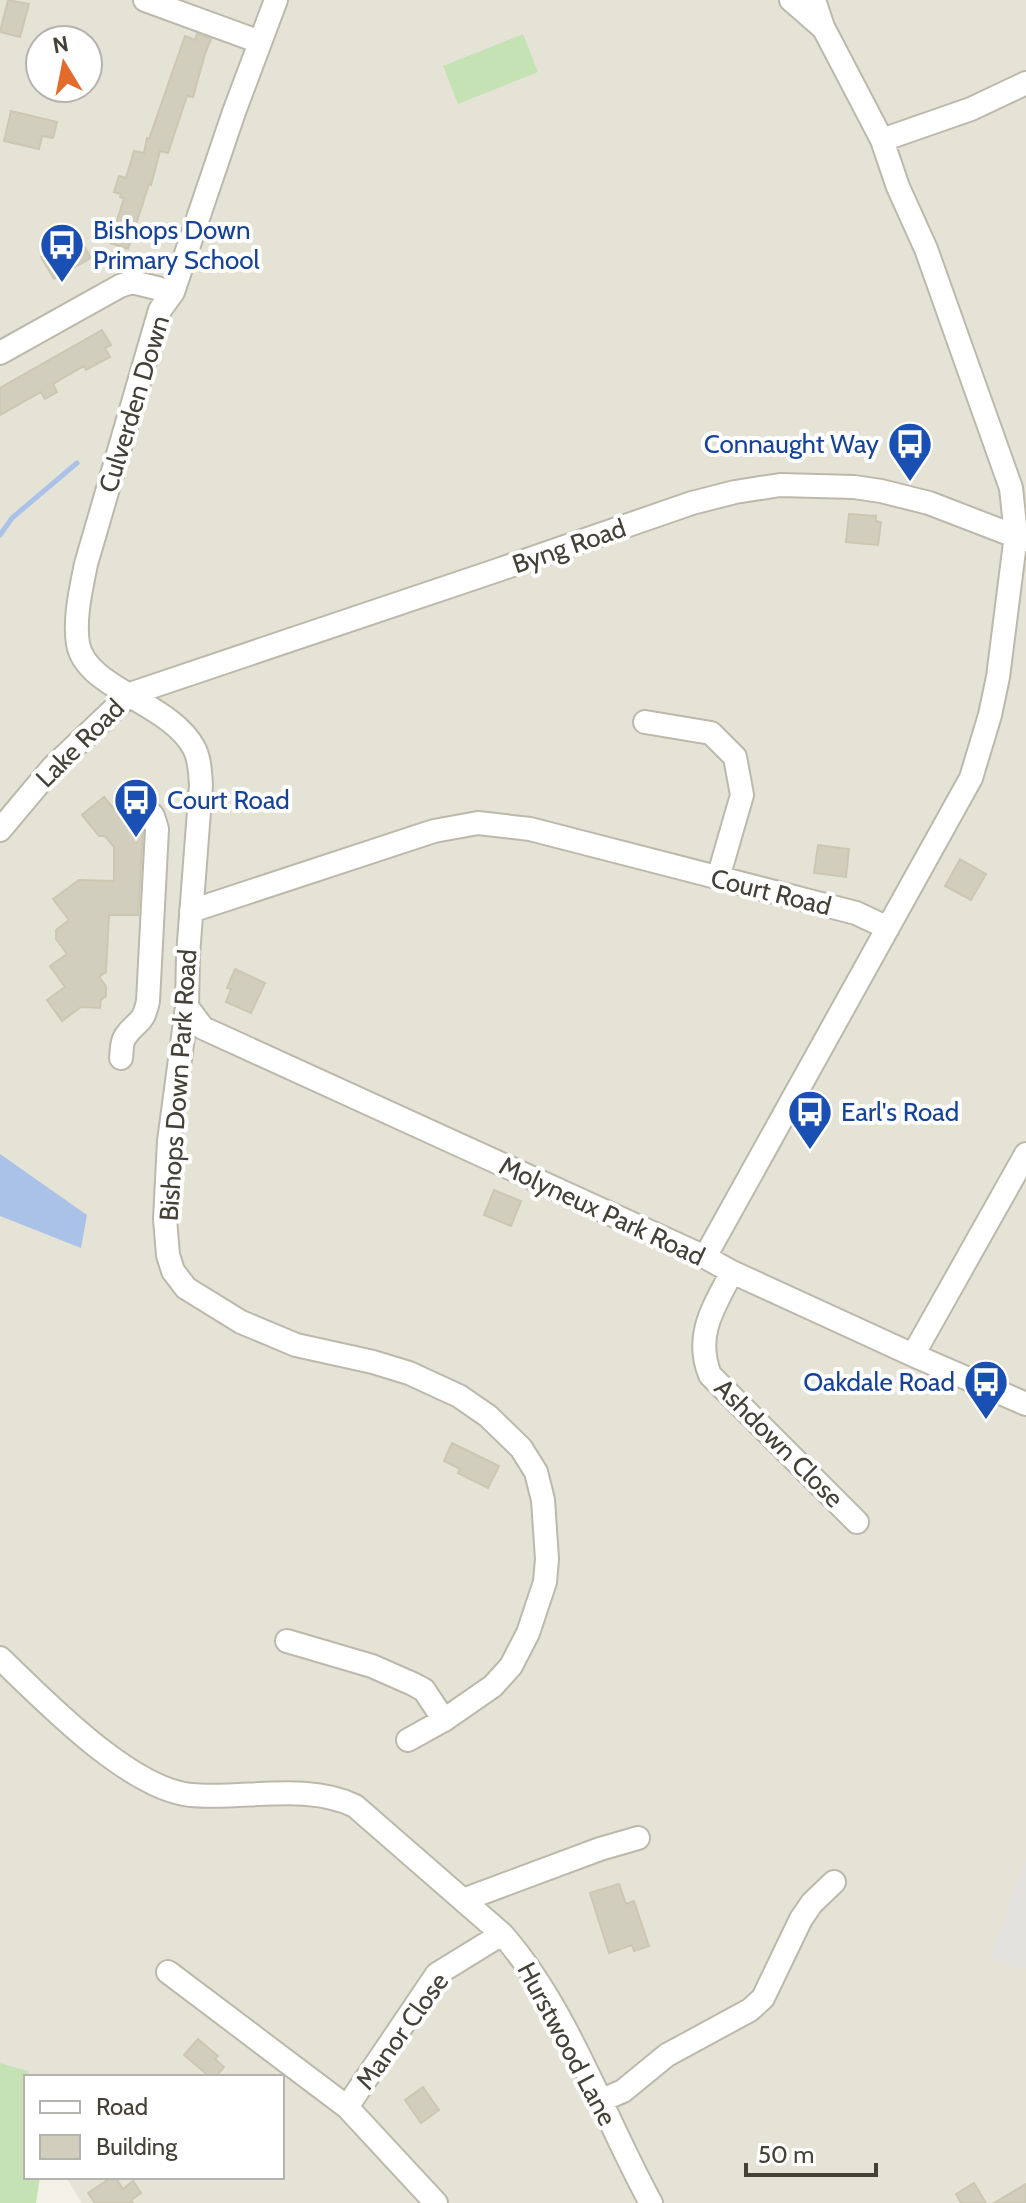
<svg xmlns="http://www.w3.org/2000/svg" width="1026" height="2203" viewBox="0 0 1026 2203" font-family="Cabin,sans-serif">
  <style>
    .residential { fill: #e5e3d6; fill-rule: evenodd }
    .green { fill: #c4e2b4 }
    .parking { fill: #e3e2de }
    .water { fill: #aac2e8 }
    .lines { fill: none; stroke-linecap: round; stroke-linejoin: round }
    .stream { stroke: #aac2e8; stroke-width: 5 }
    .building { fill: #d2cebe; stroke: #ccc7b2; stroke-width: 2 }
    .minor-casing { stroke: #bcb9ab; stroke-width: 26 }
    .minor { stroke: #fff; stroke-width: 22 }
    .labels { text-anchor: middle; stroke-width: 8; stroke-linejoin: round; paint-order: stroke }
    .transit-label { font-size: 26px; fill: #164399; stroke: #fff; text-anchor: start }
    .street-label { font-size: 26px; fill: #444137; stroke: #fff }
  </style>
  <rect width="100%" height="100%" fill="#f2f0e7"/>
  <path class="residential" d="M0,0h1026v2203h-944l-16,-26h216v-100h-256l-26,-9zM40,40h48v48h-48z"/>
  <path class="green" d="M523,34l15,38 -80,32 -15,-38z
    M0,2063l28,8 2,6h-4v100h14l-4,26h-36z"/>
  <path class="parking" d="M1026,1858v111l-36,-10z"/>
  <path class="water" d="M0,1154l87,61 -6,33 -81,-32z"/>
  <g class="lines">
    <path class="stream" d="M0,535l12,-17 65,-55"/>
  </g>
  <path class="building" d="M8,0l21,4 -9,33 -20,-5z
    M197,34l14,5 -6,15 -12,43 -6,-1 -19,57 -8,-2 -9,34 -2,-1 -21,65 -18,-6 14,-45 -4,-1 1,-3 -7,-2 5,-16 7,2 8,-27 10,2 3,-15 2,1 36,-103 10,4z
    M11,111l46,11 -4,16 -11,-2 -3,13 -35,-8z
    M78,236l13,22 -37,21 -13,-22z
    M102,330l9,15 -6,3 5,9 -24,13 -2,-4 -31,18 4,8 -12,7 -4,-7 -41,23v-27z
    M849,514l27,2v5l5,1 -3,23 -32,-3z
    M104,797l10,12 7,-6 22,28 -5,84h-29l-3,57 -7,5 7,9v10l-5,4 -1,8 -19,-1 -19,14 -15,-21 18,-13 -15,-21 17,-12 -11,-15v-9l13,-10 -16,-21 26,-19 35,1v-34l-9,-11h-6l-17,-21z
    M818,845l31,4 -3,28 -32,-4z
    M960,859l26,15 -15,26 -26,-14z
    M235,969l30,14 -14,30 -25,-11 5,-13 -4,-1z
    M494,1190l27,11 -10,25 -27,-11z
    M452,1443l47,23 -11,22 -30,-15 2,-4 -16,-8z
    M619,1884l7,20 8,-3 15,45 -15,5 -2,-6 -23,8 -19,-60z
    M198,2039l20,17 -3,3 9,8 -8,10h-6l-26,-22z
    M423,2087l16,23 -18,13 -16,-23z
    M112,2177h3l8,12 10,-8 8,12 -10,7 2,3h-38l-7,-10z
    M974,2183l12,20h-25l-5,-9z
    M1026,2184v19h-32z"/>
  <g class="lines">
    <g class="minor-casing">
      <path id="minor" d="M145,0l115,42
        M276,0l-42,112 -61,180 -13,18 -74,254c-5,25 -12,54 -8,80 8,45 93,59 116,104 6,11 6,25 7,37l-13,170 -1,52 -18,134 -4,78 3,36 5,16 13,17 55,34 55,23 77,17 36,11 50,23 29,20 33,32 15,24 7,28 4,59 -2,23 -17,51 -17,33 -18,20 -49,34 -36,20
        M791,0l31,27
        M882,140l89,-31 55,-26
        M0,353l120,-67 12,-4 41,10
        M645,722l66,11 24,24 7,38 -24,83
        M0,830l52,-62 78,-74 368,-124 194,-67 43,-11 45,-7 74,2 27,4 48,12 96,37
        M191,911l243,-80 44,-8 52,6 326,84 32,15
        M187,1007l16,21 502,229 27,15 181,83 113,49
        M121,1058c1,-7 0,-15 4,-21 11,-17 18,-11 23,-36l9,-172 -4,-13 -21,-21
        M705,1257l266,-479 19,-63 8,-38 18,-142 -5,-47 -85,-239 -28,-62 -16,-47 -59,-113 -9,-27
        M732,1272c-18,35 -38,63 -22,103l147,147
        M913,1355l113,-201
        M287,1641l85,25 41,18 11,6 20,30
        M0,1658c45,43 129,131 191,137 52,5 116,-13 164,11l147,128c66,75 101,182 149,269
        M463,1900l137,-51 38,-11
        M168,1972l179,135
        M600,2101l23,-10 44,-36 83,-45 13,-12 38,-79 11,-16 22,-21
        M436,2203l-89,-96 90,-133 65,-40"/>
    </g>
    <use href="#minor" class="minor"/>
  </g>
  <defs>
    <g id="bus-pin" transform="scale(2.3)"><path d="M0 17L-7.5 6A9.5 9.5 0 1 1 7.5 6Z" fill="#1a4fb4" stroke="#fff"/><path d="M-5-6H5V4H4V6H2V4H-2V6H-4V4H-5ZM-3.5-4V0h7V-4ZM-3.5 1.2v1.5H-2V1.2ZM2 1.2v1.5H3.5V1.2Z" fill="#fff"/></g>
  </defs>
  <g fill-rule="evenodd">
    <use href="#bus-pin" x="62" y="245"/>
    <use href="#bus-pin" x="910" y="444"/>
    <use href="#bus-pin" x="136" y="800"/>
    <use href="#bus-pin" x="810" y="1112"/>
    <use href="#bus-pin" x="986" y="1382"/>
  </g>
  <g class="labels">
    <g class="transit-label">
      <text x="93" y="239">Bishops Down<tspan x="93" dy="30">Primary School</tspan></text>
      <text x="879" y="453" text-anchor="end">Connaught Way</text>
      <text x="167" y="809">Court Road</text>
      <text x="841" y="1121">Earl's Road</text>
      <text x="955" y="1391" text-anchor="end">Oakdale Road</text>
    </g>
    <g class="street-label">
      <text transform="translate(134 404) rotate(-73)" y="9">Culverden Down</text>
      <text transform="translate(569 546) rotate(-19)" y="9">Byng Road</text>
      <text transform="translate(80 743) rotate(-45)" y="9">Lake Road</text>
      <text transform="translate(771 892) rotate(14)" y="9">Court Road</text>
      <text transform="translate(178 1085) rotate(-86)" y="9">Bishops Down Park Road</text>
      <text transform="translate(602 1211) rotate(25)" y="9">Molyneux Park Road</text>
      <text transform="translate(779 1443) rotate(45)" y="9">Ashdown Close</text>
      <text transform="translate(402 2031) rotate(-54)" y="9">Manor Close</text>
      <text transform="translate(567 2044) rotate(62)" y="9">Hurstwood Lane</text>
    </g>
  </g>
  <rect x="24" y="2075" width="260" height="104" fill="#ffffff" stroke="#b4b3af" stroke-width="2"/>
  <rect x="40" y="2101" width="40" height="12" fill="#ffffff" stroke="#b4b3af" stroke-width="2"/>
  <text x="96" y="2115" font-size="24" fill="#444137">Road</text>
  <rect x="40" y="2135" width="40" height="24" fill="#d2cebe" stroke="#b4b3af" stroke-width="2"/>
  <text x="96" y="2155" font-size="24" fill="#444137">Building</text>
  <g transform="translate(64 64) rotate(350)"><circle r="38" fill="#ffffff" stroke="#b4b3af" stroke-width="2"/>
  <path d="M0-6L14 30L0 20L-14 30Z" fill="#e36c2d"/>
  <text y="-12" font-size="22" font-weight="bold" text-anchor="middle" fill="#444137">N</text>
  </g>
  <path d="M746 2163v12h130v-12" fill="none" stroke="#444137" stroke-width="4"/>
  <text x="758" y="2163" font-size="24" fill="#444137" stroke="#ffffff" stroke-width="6" paint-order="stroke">50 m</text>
</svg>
